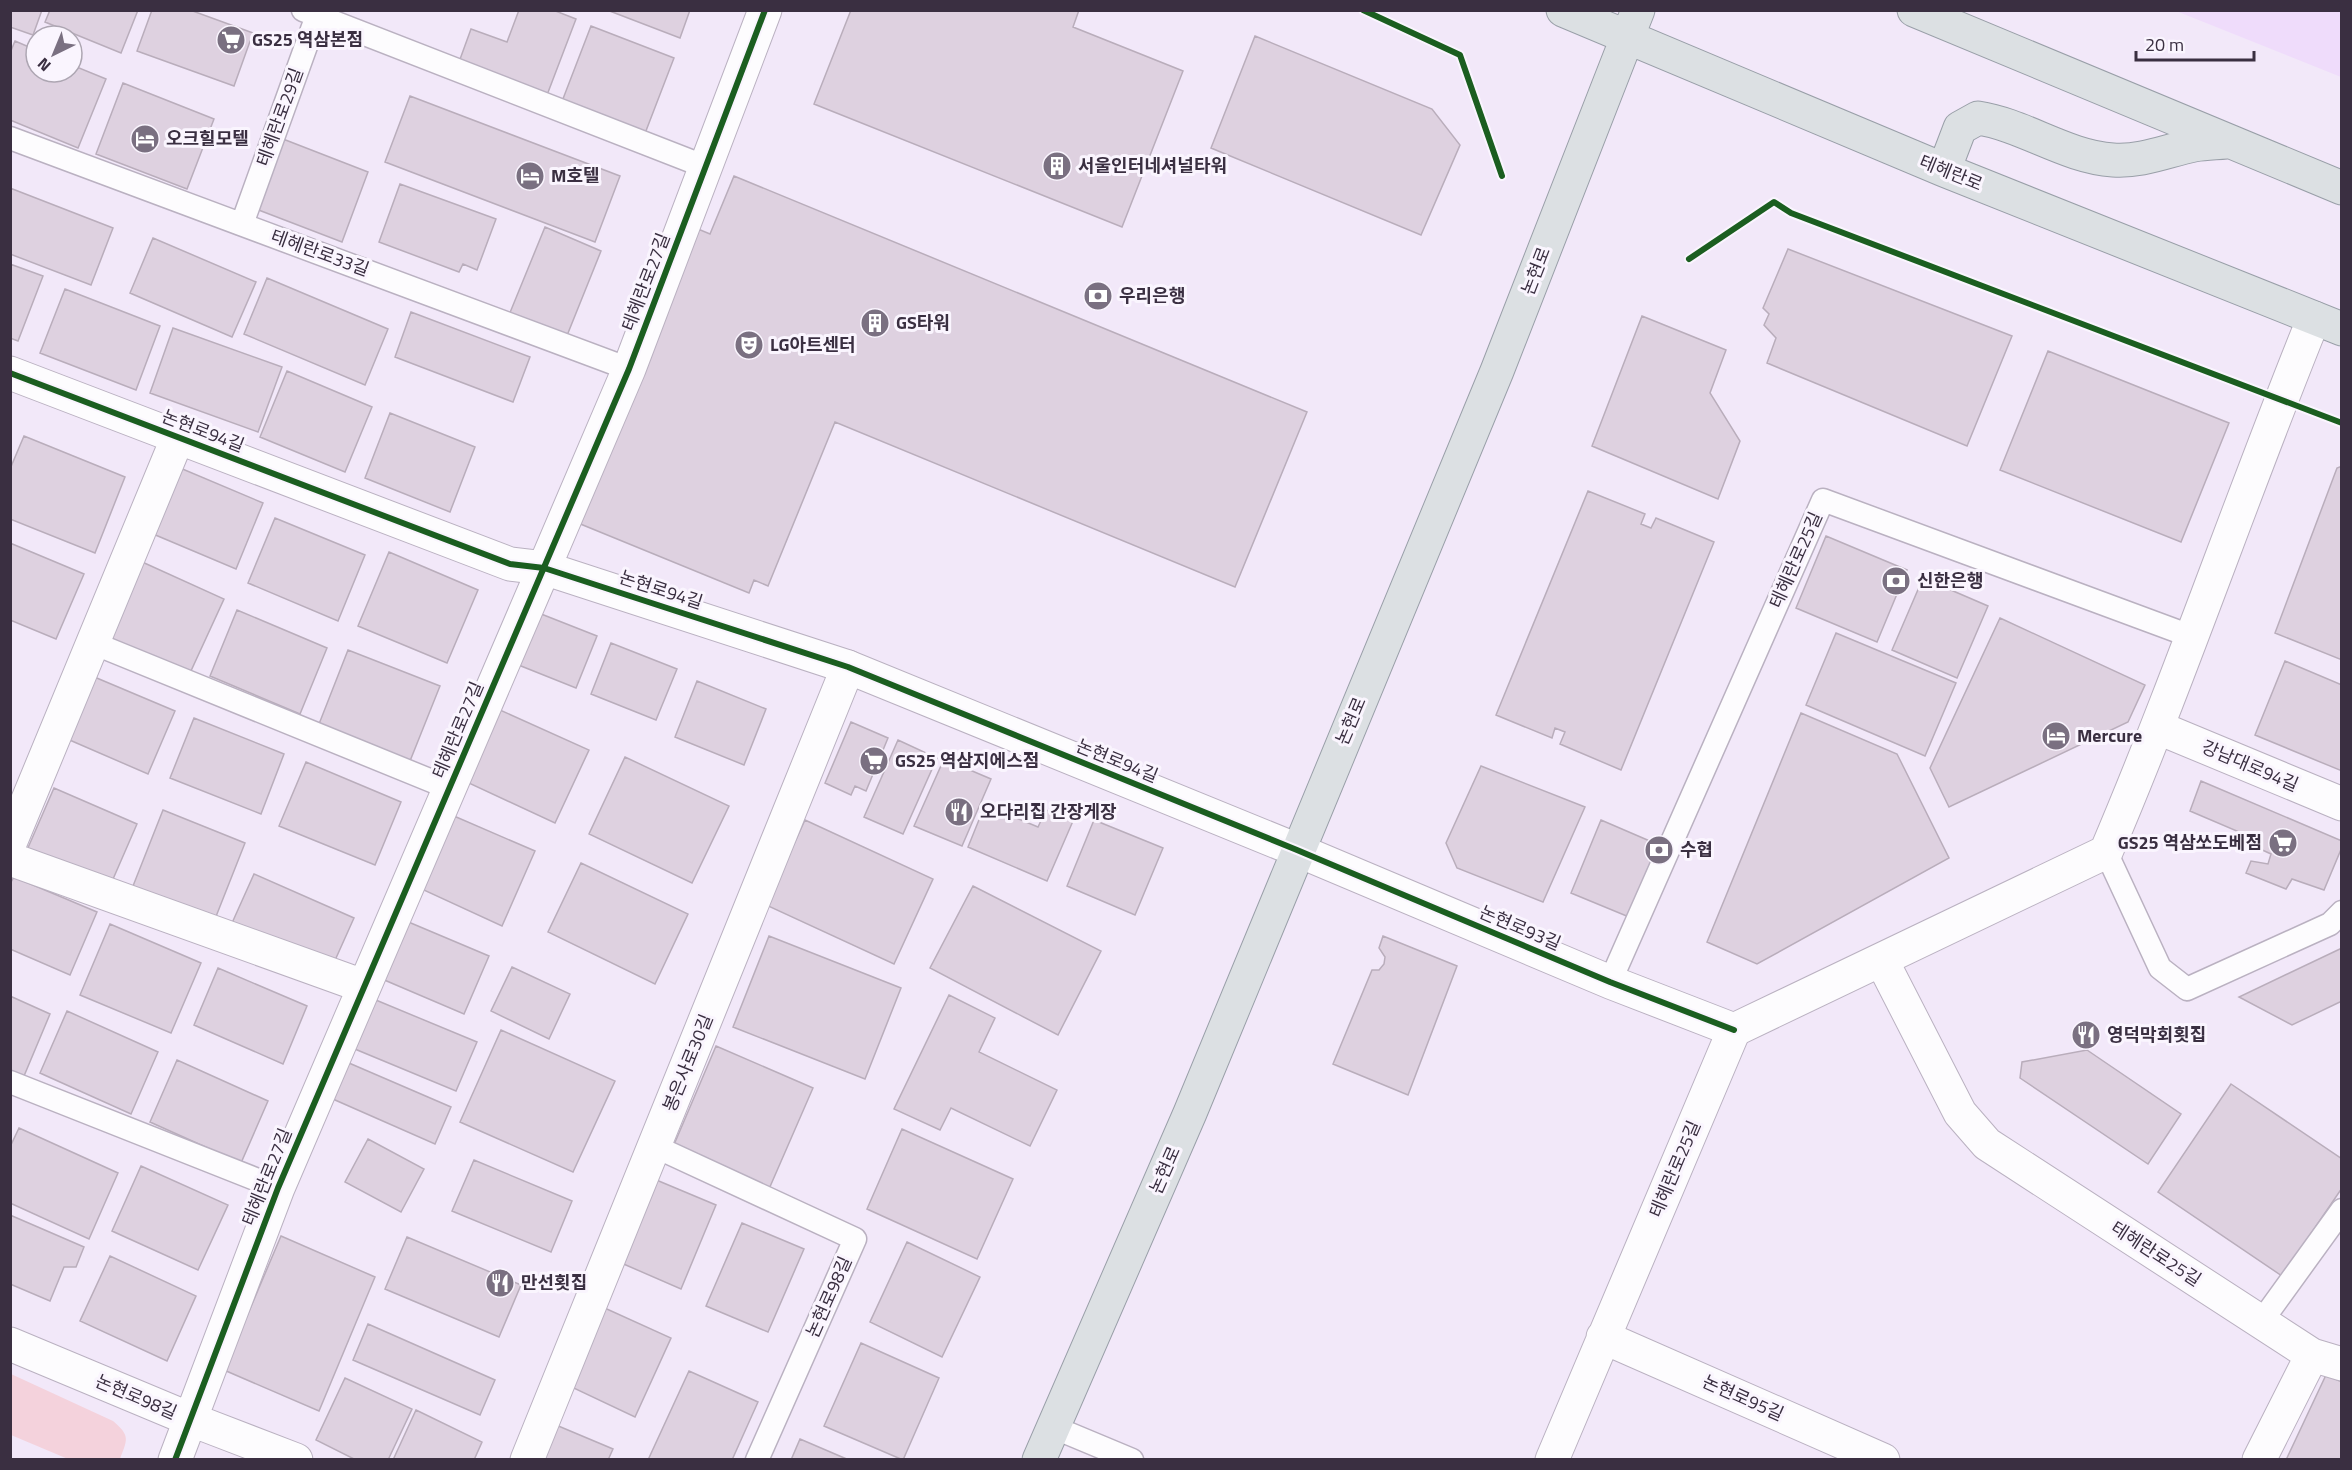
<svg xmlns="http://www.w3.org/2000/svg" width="2352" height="1470" viewBox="0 0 2352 1470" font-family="'Titillium Web','Noto Sans KR',sans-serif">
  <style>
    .built { fill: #efdcfb }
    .green { fill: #f4d2dc }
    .building { fill: #ded1e0; stroke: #b9adbb; stroke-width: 1.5 }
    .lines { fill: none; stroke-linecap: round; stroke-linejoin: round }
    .service-casing { stroke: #bab1c1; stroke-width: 25 }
    .minor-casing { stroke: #bab1c1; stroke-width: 35 }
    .tertiary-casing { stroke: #bab1c1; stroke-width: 35 }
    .primary-casing { stroke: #999fa8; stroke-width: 35 }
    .service { stroke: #fdfcfe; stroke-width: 22 }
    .minor { stroke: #fdfcfe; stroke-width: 33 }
    .tertiary { stroke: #fdfcfe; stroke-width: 33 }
    .primary { stroke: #dce0e3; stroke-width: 33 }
    .cycleway-casing { stroke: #faf5fe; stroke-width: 10 }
    .cycleway { stroke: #1b5e20; stroke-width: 6 }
    .labels { text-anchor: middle; stroke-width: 6; stroke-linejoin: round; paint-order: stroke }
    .poi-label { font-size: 18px; font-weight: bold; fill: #3a2f41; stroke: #faf5fe; text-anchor: start }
    .street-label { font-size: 18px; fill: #3a2f41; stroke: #faf5fe }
  </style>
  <rect width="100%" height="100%" fill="#f2e8f9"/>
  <path class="built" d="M2176,11h165v66z"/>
  <path class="green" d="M11,1374l102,47c18,15 14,19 7,38h-52l-57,-24z"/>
  <path class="building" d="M10,10h32l-9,25 -23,-8z
    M50,10h88l-17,43 -76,-31z
    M152,10h38l63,23 -19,53 -97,-35z
    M519,10h34l23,9 -29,76 -88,-33 12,-33 36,13z
    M607,10h83l-10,28z
    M851,10h228l-6,17 110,44 -61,156 -308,-123z
    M591,26l83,32 -30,78 -83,-32z
    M1255,36l177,73 28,36 -39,90 -210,-87z
    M15,41l21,9v22h36v-7l34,14 -28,69 -68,-28v-67z
    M123,83l91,36 -27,70 -91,-35z
    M410,96l210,80 -25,66 -210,-80z
    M283,139l85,33 -26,70 -86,-33z
    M734,176l573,236 -72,175 -400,-165 -67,164 -14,-6 -5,13 -171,-70 120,-294 12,5z
    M400,184l96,35 -19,51 -14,-6 -4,8 -80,-30z
    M10,188l103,40 -22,57 -81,-31z
    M545,227l56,24 -35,87 -57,-23z
    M153,238l103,44 -24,55 -102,-44z
    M1788,249l224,87 -45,110 -200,-83 9,-25 -12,-13 5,-11 -6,-6z
    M10,264l33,12 -25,65 -8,-3z
    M267,278l121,51 -23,56 -121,-51z
    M65,289l95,37 -24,64 -96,-37z
    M411,312l119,45 -17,45 -118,-45z
    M1642,316l84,34 -16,43 30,48 -22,58 -126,-53z
    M173,328l109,39 -24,65 -108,-39z
    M2048,351l181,72 -48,119 -181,-72z
    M287,371l85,36 -27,65 -85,-35z
    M390,413l85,34 -25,65 -85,-34z
    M24,436l101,41 -30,76 -85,-34v-50z
    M173,465l90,38 -27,66 -90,-38z
    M2342,466v194l-67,-27 62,-165z
    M1588,491l57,23 -4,10 10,4 5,-10 58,24 -93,228 -61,-26 5,-12 -10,-4 -3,10 -56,-23z
    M275,518l90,37 -27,66 -90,-38z
    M1826,536l81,34 -30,72 -81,-34z
    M10,543l74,31 -28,65 -46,-19z
    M389,552l89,38 -31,73 -89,-37z
    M140,561l84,38 -34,74 -84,-37z
    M1923,578l65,28 -31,72 -65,-28z
    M237,610l90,38 -27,66 -90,-38z
    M531,610l66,26 -21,52 -65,-26z
    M2000,618l145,67 -17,37 -179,85 -19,-39z
    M1836,633l120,50 -31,73 -119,-51z
    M611,643l66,26 -21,51 -65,-26z
    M348,650l92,36 -30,75 -91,-37z
    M2285,661l57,24v86l-87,-36z
    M92,676l83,35 -27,63 -83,-36z
    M697,681l69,28 -22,56 -69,-28z
    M491,706l98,44 -34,73 -97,-45z
    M1801,713l96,41 52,104 -192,106 -50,-22z
    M194,718l90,36 -23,60 -91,-36z
    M851,722l37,16 -22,53 -11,-5 -4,9 -26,-12z
    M898,740l39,18 -34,76 -39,-17z
    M625,757l104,49 -37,77 -103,-49z
    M944,759l47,20 -29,67 -48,-20z
    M306,762l95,40 -26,63 -96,-39z
    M1481,766l104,41 -42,95 -86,-34 -11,-25z
    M2201,781l141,60v6l-18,43 -32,-11 -6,10 -40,-16 5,-12 17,3 3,-10 -24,-11 4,-6 -61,-26z
    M54,788l83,36 -27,62 -83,-36z
    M985,805l53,22 8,-17 27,11 -26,60 -79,-34z
    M163,810l82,33 -30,76 -82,-33z
    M447,813l88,38 -33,75 -87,-40z
    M805,820l128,59 -39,85 -128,-59z
    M1094,820l69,28 -28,67 -68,-29z
    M1601,820l58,25 -30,72 -58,-24z
    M581,863l107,51 -33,70 -107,-52z
    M254,874l100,44 -22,49 -100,-44z
    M14,877l83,35 -27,63 -60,-26v-65z
    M973,886l128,65 -43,84 -128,-67z
    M399,918l90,38 -25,58 -89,-38z
    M110,924l91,39 -30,70 -91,-38z
    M769,936l132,52 -36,91 -132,-52z
    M1383,936l74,30 -49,129 -75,-31 39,-94h7l5,-6 1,-7 -6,-9z
    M2342,948v53l-50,24 -53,-28z
    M512,967l58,27 -21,45 -58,-28z
    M218,968l89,38 -24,58 -89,-39z
    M949,995l46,23 -16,34 78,38 -27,56 -79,-38 -11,22 -46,-21z
    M10,996l40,18 -26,62 -14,-6z
    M371,998l106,44 -21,49 -106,-44z
    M67,1011l91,41 -27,62 -91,-41z
    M501,1030l114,51 -42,91 -113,-50z
    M716,1046l97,42 -44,101 -96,-42z
    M2087,1050l94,64 -33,50 -128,-86 2,-16z
    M177,1060l91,41 -27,62 -91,-41z
    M342,1060l109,47 -16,37 -109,-48z
    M2231,1084l111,75v29l-60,88 -124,-84z
    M19,1128l99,45 -29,66 -79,-36v-56z
    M902,1129l111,50 -36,80 -110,-50z
    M368,1139l56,30 -23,43 -56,-30z
    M474,1160l98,41 -21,51 -99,-41z
    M141,1166l87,39 -30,65 -86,-39z
    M654,1179l62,26 -35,84 -62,-27z
    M10,1215l74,32 -8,20h-12l-14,34 -40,-17z
    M742,1223l62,26 -36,83 -62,-26z
    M281,1236l94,41 -56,134 -95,-41z
    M407,1237l114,48 -22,52 -114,-48z
    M907,1242l73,35 -38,80 -72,-35z
    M110,1256l86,40 -29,65 -87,-40z
    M598,1305l73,33 -36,79 -72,-34z
    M368,1324l127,56 -15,35 -127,-55z
    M861,1343l78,35 -36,82 -79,-34z
    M689,1371l69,31 -26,58h-84z
    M2326,1375l16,7v78h-56z
    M345,1378l67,31 -24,51h-32l-40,-20z
    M416,1410l66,32 -8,18h-81z
    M556,1425l57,24 -5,11h-67z
    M800,1439l49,21h-58z"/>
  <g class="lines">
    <g class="service-casing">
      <path id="service" d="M303,10l403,157
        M10,138l619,231
        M242,224l77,-214
        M93,643l356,145
        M2106,852l54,116 27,21 143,-65 12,-12
        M1610,982l213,-482 370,137
        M10,1082l268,106
        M654,1146l201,93 -98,221
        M2261,1322l81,-112
        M1053,1427l79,33"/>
    </g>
    <g class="minor-casing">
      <path id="minor" d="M2159,728l183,76
        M10,843l168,-406
        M10,859l353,127
        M1882,961l78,152 27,31 325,211 30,9
        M1603,1337l280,123
        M10,1344l182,76 104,40
        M175,1460l103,-272 266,-620
        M527,1460l321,-793
        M1552,1460l182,-430
        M2259,1460l53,-105"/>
    </g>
    <g class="tertiary-casing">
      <path id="tertiary" d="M10,373l500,191 34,4 304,99 449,183 313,132 124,48 372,-178c75,-176 136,-357 208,-534
        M544,568l85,-199 136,-359"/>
    </g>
    <g class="primary-casing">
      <path id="primary" d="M1563,10l381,160 398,159
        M1914,10l428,178
        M1944,170l16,-42 18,-10c46,7 88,39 135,42 29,2 53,-9 81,-15 10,-2 21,-2 32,-3
        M1039,1460l151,-347 307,-742 141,-361"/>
    </g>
    <use href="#service" class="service"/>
    <use href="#minor" class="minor"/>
    <use href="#tertiary" class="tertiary"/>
    <use href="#primary" class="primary"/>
    <g class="cycleway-casing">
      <path id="cycleway" d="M1363,10l97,45 42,121
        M1689,259l85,-57 17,11 551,210
        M10,373l500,191 34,4 304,99 449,183 313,132 124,48
        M175,1460l103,-272 351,-819 136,-359"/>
    </g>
    <use href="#cycleway" class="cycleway"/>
  </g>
  <defs>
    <g id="supermarket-disc" transform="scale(1.5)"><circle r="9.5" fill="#7a7081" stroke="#faf5fe"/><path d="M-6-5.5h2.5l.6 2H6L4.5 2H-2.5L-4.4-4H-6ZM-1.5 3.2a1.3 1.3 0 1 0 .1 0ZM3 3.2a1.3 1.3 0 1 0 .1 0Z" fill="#fff"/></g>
    <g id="hotel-disc" transform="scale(1.5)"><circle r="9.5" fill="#7a7081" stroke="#faf5fe"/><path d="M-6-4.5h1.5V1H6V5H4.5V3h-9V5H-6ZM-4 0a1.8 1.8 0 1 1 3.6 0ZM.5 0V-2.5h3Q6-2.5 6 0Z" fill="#fff"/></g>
    <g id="building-disc" transform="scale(1.5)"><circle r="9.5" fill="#7a7081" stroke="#faf5fe"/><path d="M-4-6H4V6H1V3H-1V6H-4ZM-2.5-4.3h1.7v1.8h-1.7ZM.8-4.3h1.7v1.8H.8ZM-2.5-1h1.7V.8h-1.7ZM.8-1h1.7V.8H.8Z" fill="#fff"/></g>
    <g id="bank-disc" transform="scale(1.5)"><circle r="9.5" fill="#7a7081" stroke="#faf5fe"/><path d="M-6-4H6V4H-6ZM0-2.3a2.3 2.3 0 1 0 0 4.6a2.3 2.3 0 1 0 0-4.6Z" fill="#fff"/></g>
    <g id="theatre-disc" transform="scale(1.5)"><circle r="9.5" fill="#7a7081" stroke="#faf5fe"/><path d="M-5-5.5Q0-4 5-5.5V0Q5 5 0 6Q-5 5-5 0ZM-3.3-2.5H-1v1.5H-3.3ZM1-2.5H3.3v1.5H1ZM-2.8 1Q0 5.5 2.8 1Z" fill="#fff"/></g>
    <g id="restaurant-disc" transform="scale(1.5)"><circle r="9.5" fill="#7a7081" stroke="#faf5fe"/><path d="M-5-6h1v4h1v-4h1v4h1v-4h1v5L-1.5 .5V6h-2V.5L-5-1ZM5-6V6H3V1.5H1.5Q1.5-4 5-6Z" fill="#fff"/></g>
  </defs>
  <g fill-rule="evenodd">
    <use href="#supermarket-disc" x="231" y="40"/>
    <use href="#hotel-disc" x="145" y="139"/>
    <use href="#building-disc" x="1057" y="166"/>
    <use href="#hotel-disc" x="530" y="176"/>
    <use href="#bank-disc" x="1098" y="296"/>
    <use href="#building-disc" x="875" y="323"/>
    <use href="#theatre-disc" x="749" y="345"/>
    <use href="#bank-disc" x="1896" y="581"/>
    <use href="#hotel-disc" x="2056" y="736"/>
    <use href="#supermarket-disc" x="874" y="761"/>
    <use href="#restaurant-disc" x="959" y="812"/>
    <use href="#supermarket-disc" x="2283" y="843"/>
    <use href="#bank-disc" x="1659" y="850"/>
    <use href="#restaurant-disc" x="2086" y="1035"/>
    <use href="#restaurant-disc" x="500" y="1283"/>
  </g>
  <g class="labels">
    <g class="poi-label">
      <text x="252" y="46">GS25 역삼본점</text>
      <text x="166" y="145">오크힐모텔</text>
      <text x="1078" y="172">서울인터네셔널타워</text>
      <text x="551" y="182">M호텔</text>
      <text x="1119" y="302">우리은행</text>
      <text x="896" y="329">GS타워</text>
      <text x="770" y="351">LG아트센터</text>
      <text x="1917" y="587">신한은행</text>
      <text x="2077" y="742">Mercure</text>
      <text x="895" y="767">GS25 역삼지에스점</text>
      <text x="980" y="818">오다리집 간장게장</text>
      <text x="2262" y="849" text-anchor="end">GS25 역삼쏘도베점</text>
      <text x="1680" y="856">수협</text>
      <text x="2107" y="1041">영덕막회횟집</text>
      <text x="521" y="1289">만선횟집</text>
    </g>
    <g class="street-label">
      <text transform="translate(280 117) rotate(-70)" y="6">테헤란로29길</text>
      <text transform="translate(1951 173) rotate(22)" y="6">테헤란로</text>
      <text transform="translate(320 253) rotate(20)" y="6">테헤란로33길</text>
      <text transform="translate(1536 271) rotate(-69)" y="6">논현로</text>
      <text transform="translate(646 282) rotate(-69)" y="6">테헤란로27길</text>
      <text transform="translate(203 431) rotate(21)" y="6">논현로94길</text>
      <text transform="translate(1796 560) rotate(-66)" y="6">테헤란로25길</text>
      <text transform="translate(661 590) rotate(18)" y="6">논현로94길</text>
      <text transform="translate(1351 721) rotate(-67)" y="6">논현로</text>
      <text transform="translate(458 730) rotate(-67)" y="6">테헤란로27길</text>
      <text transform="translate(1117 761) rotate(22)" y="6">논현로94길</text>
      <text transform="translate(2250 766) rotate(23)" y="6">강남대로94길</text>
      <text transform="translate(1520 928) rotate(23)" y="6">논현로93길</text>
      <text transform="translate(688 1063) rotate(-68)" y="6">봉은사로30길</text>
      <text transform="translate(1675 1169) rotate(-67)" y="6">테헤란로25길</text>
      <text transform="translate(1165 1170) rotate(-66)" y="6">논현로</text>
      <text transform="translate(267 1177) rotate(-68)" y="6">테헤란로27길</text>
      <text transform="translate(2156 1254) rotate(33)" y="6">테헤란로25길</text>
      <text transform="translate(829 1297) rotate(-66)" y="6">논현로98길</text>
      <text transform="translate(136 1397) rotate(23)" y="6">논현로98길</text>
      <text transform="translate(1743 1398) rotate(24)" y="6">논현로95길</text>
    </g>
  </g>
  <rect width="2352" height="1470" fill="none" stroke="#3a2f41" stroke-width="24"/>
  <g transform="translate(54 54) rotate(223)"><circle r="28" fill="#faf5fe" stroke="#ada6b2" stroke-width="1.5"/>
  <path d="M0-4.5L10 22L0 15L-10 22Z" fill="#7a7081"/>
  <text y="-9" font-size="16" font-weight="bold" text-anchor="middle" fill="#3a2f41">N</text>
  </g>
  <path d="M2136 51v9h118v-9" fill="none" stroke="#3a2f41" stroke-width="3"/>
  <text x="2145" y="51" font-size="18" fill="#3a2f41" stroke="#faf5fe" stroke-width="4.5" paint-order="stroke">20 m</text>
</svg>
